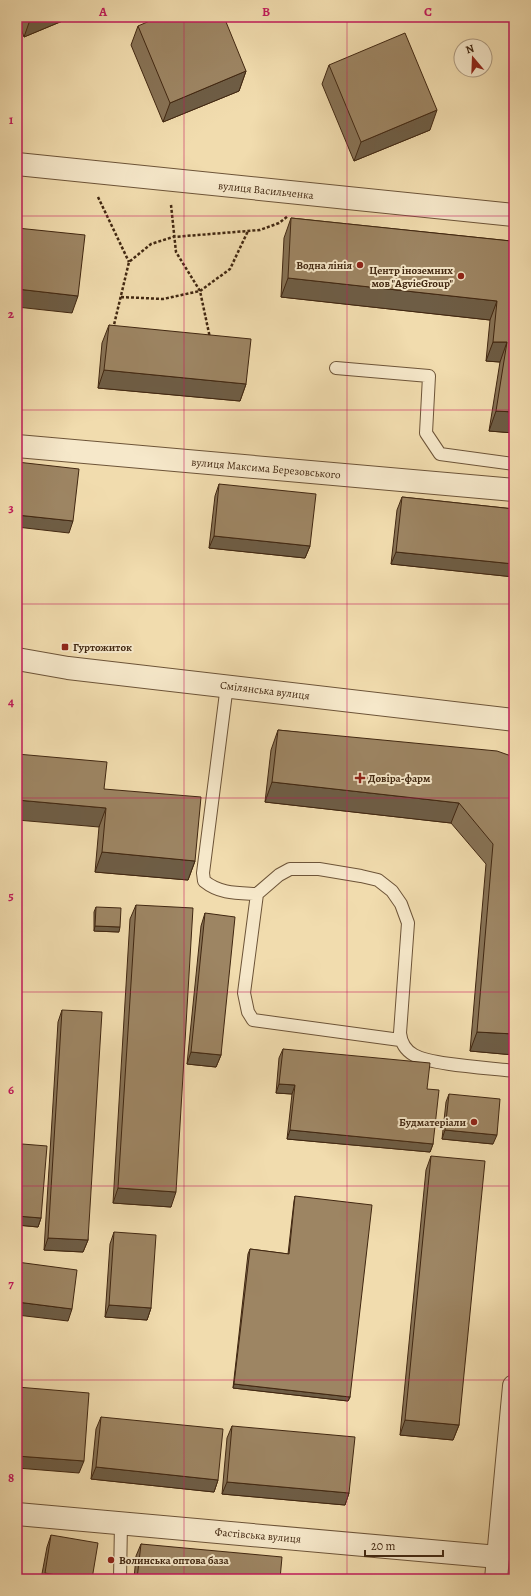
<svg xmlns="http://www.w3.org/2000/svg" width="531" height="1596" viewBox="0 0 531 1596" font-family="Alegreya,serif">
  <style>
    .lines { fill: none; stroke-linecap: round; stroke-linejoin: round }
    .service-casing { stroke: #6d5438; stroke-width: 14 }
    .minor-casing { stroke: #6d5438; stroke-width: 24 }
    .tertiary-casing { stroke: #6d5438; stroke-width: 24 }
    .path { stroke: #412711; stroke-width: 2.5; stroke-dasharray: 3 2; stroke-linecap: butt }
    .service { stroke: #f6e8ca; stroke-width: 12 }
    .minor { stroke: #f6e8ca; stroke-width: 22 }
    .tertiary { stroke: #f6e8ca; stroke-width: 22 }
    .wall { fill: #877255; stroke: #412711 }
    .shaded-wall { fill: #6e5d45; stroke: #412711 }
    .building { fill: #9d8563; stroke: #412711 }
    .grid { fill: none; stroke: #c2185b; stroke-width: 1; stroke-opacity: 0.55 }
    .poi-dot { fill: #8f2418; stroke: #f6e8ca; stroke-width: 1.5 }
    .labels { text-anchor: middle; stroke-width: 4; stroke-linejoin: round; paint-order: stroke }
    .street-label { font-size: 11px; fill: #412711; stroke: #f6e8ca }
    .poi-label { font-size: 11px; font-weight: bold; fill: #412711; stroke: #f6e8ca; text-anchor: end }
    .neatline { fill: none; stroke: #c2185b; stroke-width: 1.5 }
    .grid-label { font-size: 13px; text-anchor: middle; font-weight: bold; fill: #c2185b }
  </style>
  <rect width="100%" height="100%" fill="#f1dcae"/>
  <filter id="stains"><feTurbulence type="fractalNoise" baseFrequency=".005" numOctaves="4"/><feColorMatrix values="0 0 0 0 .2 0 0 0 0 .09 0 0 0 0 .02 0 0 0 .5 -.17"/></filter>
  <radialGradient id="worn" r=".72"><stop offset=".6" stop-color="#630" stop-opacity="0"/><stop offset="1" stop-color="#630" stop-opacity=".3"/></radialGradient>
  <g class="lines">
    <g class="service-casing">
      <path id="service" d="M336,368l93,8 -3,57 14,21 74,10
        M227,685l-24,188 1,8c16,13 33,12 53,13l22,-19 11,-6h29l42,7 17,4 14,11 9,13 7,19 -8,110c1,10 5,17 14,22 18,10 77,13 100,16
        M257,894l-13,99 4,19 5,8 147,20
        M120,1579l1,-56"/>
    </g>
    <g class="minor-casing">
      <path id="minor" d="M17,164l497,51
        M17,446l497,44
        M17,659l51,9 446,52
        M17,1514l481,43"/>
    </g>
    <g class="tertiary-casing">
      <path id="tertiary" d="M496,1579l18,-193"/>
    </g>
    <path class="path" d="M98,197l31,65
      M171,205l5,47 24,39 10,47
      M121,297l42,2 37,-8 30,-22 18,-38
      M113,329l16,-67 22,-18 22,-7 87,-7 19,-7 9,-7"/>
    <use href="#service" class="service"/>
    <use href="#minor" class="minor"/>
    <use href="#tertiary" class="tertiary"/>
  </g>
  <path class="wall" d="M17,17h55l-48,20 -7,-19z
    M138,26l108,45 -7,20 -76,31 -32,-77z
    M329,65l101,65 -76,31 -32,-77z
    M291,218l220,23 3,192 -25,-2 11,-69 -14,-1 4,-41 -209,-23 3,-59z
    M109,325l137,59 -6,17 -142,-13 4,-45z
    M219,484l91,62 -5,12 -96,-10 6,-52z
    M402,497l112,12v68l-123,-13 6,-54z
    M278,730l236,27v298l-44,-4 16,-187 -35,-41 -186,-21 6,-52z
    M104,789l91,72 -7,19 -93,-8 4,-45z
    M136,905l35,302 -58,-4 17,-284z
    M96,907l23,25 -25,-1v-19z
    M205,913l16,142 -5,12 -29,-3 14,-138z
    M62,1010l26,230 -5,12 -39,-2 14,-228z
    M283,1049l144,40 6,55 -3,8 -143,-13 5,-45 -16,-1 3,-35z
    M449,1094l44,50 -51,-5 4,-37z
    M22,1144l19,74 -3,9 -21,-2v-56l1,-17z
    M431,1156l28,269 -6,15 -53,-5 26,-265z
    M295,1196l55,201 -2,4 -115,-13 15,-134 2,-5 38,5 6,-53z
    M114,1232l37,76 -4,12 -42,-3 5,-73z
    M101,1417l117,63 -4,12 -123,-13 5,-50z
    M232,1426l117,67 -4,12 -123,-11 5,-56z
    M51,1535l41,44h-51l6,-32z
    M141,1544l139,35h-146l2,-23z"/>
  <path class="shaded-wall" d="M31,17h41l-48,20z
    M246,71l-7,20 -76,31 7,-19z
    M437,110l-7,20 -76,31 7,-19z
    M288,278l209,23 -7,19 -209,-23z
    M17,289l61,7 -6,17 -55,-6z
    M493,342h14l-7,20 -14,-1z
    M104,370l142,14 -6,17 -142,-13z
    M496,411l18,1v21l-25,-2z
    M17,515l56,6 -4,12 -52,-6z
    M214,536l96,10 -5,12 -96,-10z
    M396,552l118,12v13l-123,-13z
    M272,782l187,21 -8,20 -186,-21z
    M17,800l89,8 -7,19 -82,-7z
    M102,852l93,9 -7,19 -93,-8z
    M95,926l25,1 -1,5 -25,-1z
    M477,1032l37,2v21l-44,-4z
    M191,1052l30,3 -5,12 -29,-3z
    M279,1084l16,1 -3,9 -16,-1z
    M290,1130l143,14 -3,8 -143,-13z
    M445,1130l52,5 -4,9 -51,-5z
    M118,1188l58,4 -5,15 -58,-4z
    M17,1216l24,2 -3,9 -21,-2z
    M48,1238l40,2 -5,12 -39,-2z
    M17,1302l55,7 -4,12 -51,-6z
    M109,1305l42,3 -4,12 -42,-3z
    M234,1384l116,13 -2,4 -115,-13z
    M405,1420l54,5 -6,15 -53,-5z
    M17,1456l67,5 -5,12 -62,-5z
    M96,1467l122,13 -4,12 -123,-13z
    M227,1482l122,11 -4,12 -123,-11z"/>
  <path class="building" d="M159,17h65l22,54 -76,32 -32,-77z
    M405,33l32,77 -76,32 -32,-77z
    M291,218l220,23 3,1v170l-18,-1 11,-69h-14l4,-41 -209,-23z
    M17,228l68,7 -7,61 -61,-7z
    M109,325l142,14 -5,45 -142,-14z
    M17,462l62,7 -6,52 -56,-6z
    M219,484l97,10 -6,52 -96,-10z
    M402,497l112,12v55l-118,-12z
    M278,730l219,21 17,6v277l-37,-2 16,-188 -34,-41 -187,-21z
    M17,754l90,8 -3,27 97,8 -6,64 -93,-9 4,-44 -89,-8z
    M136,905l57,3 -17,284 -58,-4z
    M96,907l25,1 -1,19 -25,-1z
    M205,913l30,4 -14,138 -30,-3z
    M17,1000l3,2 -3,7z
    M62,1010l40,2 -14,228 -40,-2z
    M283,1049l147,14 -3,26 12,1 -6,54 -143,-14 5,-45 -16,-1z
    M449,1094l51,5 -3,36 -52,-5z
    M22,1144l25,2 -6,72 -24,-2v-19z
    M431,1156l54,5 -26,264 -54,-5z
    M295,1196l77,9 -22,192 -116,-13 16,-135 39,5z
    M114,1232l42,3 -5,73 -42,-3z
    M17,1262l60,8 -5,39 -55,-7z
    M17,1387l72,6 -5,68 -67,-5z
    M101,1417l122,12 -5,51 -122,-13z
    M232,1426l123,11 -6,56 -122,-11z
    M51,1535l47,8 -6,36h-24v-2l-23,-4z
    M141,1544l141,13 -2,22h-143z"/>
  <path class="grid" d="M184,17v1562M347,17v1562M17,216h497M17,410h497M17,604h497M17,798h497M17,992h497M17,1186h497M17,1380h497"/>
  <g class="poi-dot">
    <circle cx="360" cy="265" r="4"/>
    <circle cx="461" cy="276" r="4"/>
    <rect x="61" y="643" width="8" height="8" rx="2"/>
    <path d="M358 772h4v4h4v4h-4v4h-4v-4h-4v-4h4z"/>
    <circle cx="474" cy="1122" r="4"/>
    <circle cx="111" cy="1560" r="4"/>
  </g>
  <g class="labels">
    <g class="street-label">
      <text transform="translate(266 190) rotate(6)" y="4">вулиця Васильченка</text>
      <text transform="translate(266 468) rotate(5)" y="4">вулиця Максима Березовського</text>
      <text transform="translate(265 690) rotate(7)" y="4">Смілянська вулиця</text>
      <text transform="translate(258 1535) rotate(5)" y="4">Фастівська вулиця</text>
    </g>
    <g class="poi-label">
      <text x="352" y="269">Водна лінія</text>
      <text x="453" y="274">Центр іноземних<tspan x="453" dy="13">мов "AgvieGroup"</tspan></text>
      <text x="73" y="651" text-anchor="start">Гуртожиток</text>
      <text x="368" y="782" text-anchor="start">Довіра-фарм</text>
      <text x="466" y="1126">Будматеріали</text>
      <text x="119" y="1564" text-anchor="start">Волинська оптова база</text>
    </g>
  </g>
  <rect width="531" height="1596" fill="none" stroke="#f1dcae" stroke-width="44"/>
  <g transform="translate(473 58) rotate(341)"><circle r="19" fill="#f6e8ca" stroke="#ae9b80"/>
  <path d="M0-3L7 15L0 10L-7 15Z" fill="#8f2418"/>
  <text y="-6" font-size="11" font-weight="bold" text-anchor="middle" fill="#412711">N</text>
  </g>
  <path d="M365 1550v6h78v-6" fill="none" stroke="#412711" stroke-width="2"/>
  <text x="371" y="1550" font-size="12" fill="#412711" stroke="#f6e8ca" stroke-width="3" paint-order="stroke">20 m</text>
  <rect x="22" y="22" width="487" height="1552" class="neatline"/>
  <g class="grid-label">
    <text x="103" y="16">A</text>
    <text x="266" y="16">B</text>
    <text x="428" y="16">C</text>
    <text x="11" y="124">1</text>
    <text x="11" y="318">2</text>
    <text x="11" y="512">3</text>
    <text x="11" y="706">4</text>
    <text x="11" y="900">5</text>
    <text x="11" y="1094">6</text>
    <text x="11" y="1288">7</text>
    <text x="11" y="1482">8</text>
  </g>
  <rect width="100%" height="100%" filter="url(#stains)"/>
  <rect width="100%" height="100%" fill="url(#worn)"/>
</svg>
